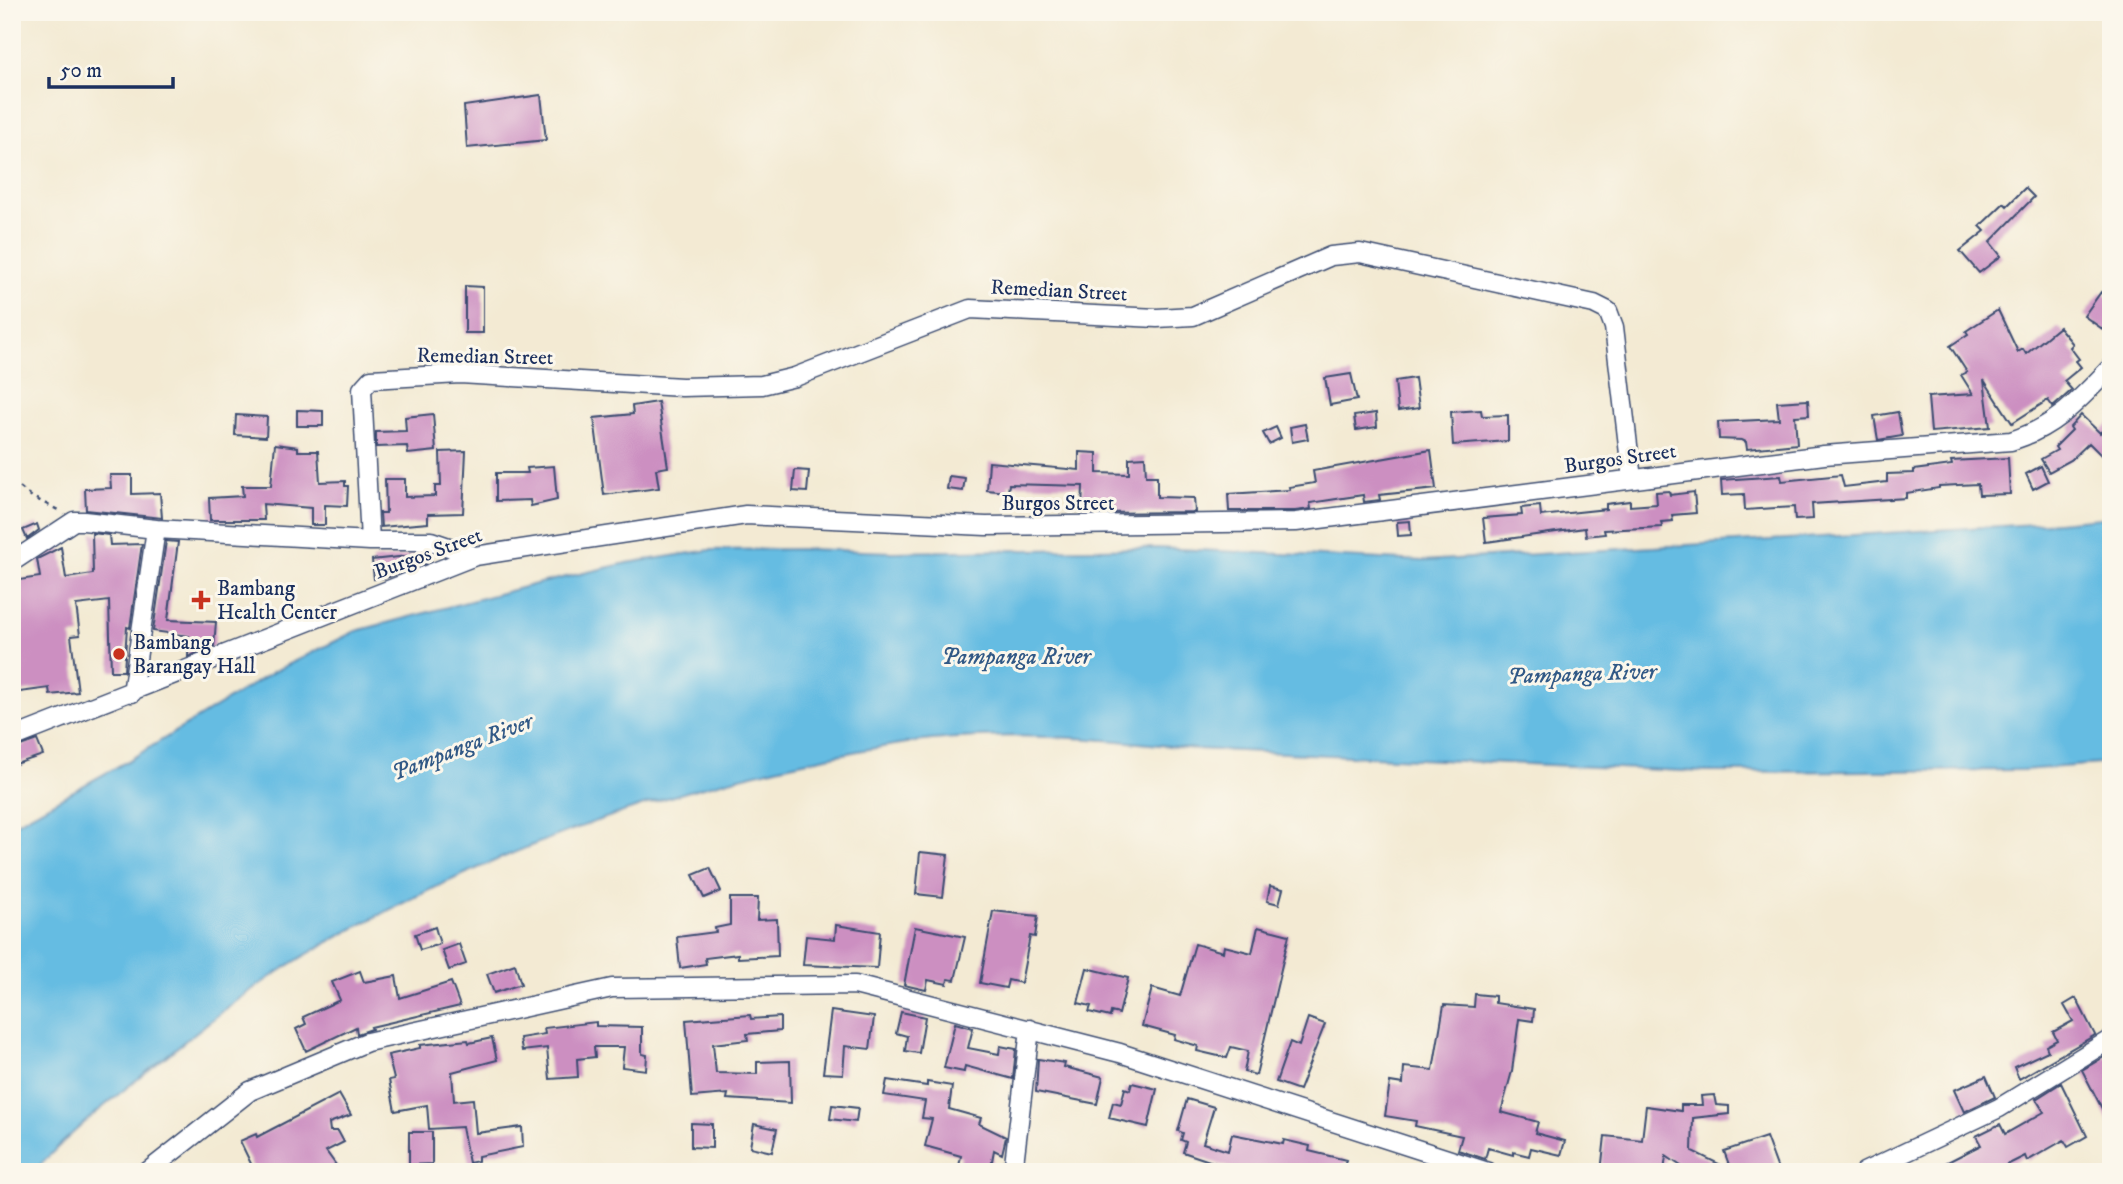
<svg xmlns="http://www.w3.org/2000/svg" width="2123" height="1184" viewBox="0 0 2123 1184" font-family="'IM FELL DW Pica',serif">
  <style>
    .water { fill: #65bce2; stroke: #4076a0; stroke-width: 2 }
    .building { fill: #cc8fc1 }
    .lines { fill: none; stroke-linecap: round; stroke-linejoin: round }
    .minor-casing { stroke: #3b4b70; stroke-width: 21 }
    .path { stroke: #3b4b70; stroke-width: 2.5; stroke-dasharray: 5 5; stroke-linecap: butt }
    .minor { stroke: #fff; stroke-width: 18 }
    .poi-dot { fill: #c8321e; stroke: #fbf7ec; stroke-width: 2.5 }
    .labels { text-anchor: middle; stroke-width: 6; stroke-linejoin: round; paint-order: stroke }
    .street-label { font-size: 21px; fill: #1b2f5e; stroke: #fbf7ec }
    .poi-label { font-size: 21px; fill: #1b2f5e; stroke: #fbf7ec; text-anchor: start }
    .water-label { font-size: 23px; font-style: italic; fill: #315986; stroke: #fbf7ec }
  </style>
  <rect width="100%" height="100%" fill="#fbf7ec"/>
  <filter id="ink" filterUnits="userSpaceOnUse"><feTurbulence type="fractalNoise" baseFrequency=".0143" numOctaves="2"/><feDisplacementMap in="SourceGraphic" scale="14" xChannelSelector="R" yChannelSelector="G"/><feConvolveMatrix kernelMatrix="1 2 1 2 8 2 1 2 1" color-interpolation-filters="sRGB"/></filter>
  <filter id="wash" filterUnits="userSpaceOnUse"><feTurbulence type="fractalNoise" baseFrequency=".00686" numOctaves="4" result="noise"/><feDisplacementMap in="SourceGraphic" scale="28" xChannelSelector="R" yChannelSelector="G"/><feGaussianBlur stdDeviation="1.57" result="paint"/><feColorMatrix in="noise" values="0 0 0 0 0 0 0 0 0 0 0 0 0 0 0 0 0 1.4 0 .05"/><feComposite in="paint" operator="in"/></filter>
  <g filter="url(#wash)">
    <rect width="100%" height="100%" fill="#f3ead3"/>
    <path class="water" d="M2111,517v246l-88,7 -317,2 -511,-23c-92,-11 -196,-19 -288,-6 -210,31 -419,107 -603,213 -53,31 -102,71 -150,110 -41,33 -85,66 -120,106h-22v-347l114,-63 147,-90 83,-41 180,-47 91,-21 83,-13 96,-1 86,3 265,-4 266,13 612,-37z"/>
    <g id="blocks">
      <path class="building" d="M541,95l5,45 -79,8 -3,-42z
        M2025,188l9,9 -44,45 11,14 -22,17 -19,-22 25,-20 -5,-5 24,-23 3,3z
        M465,286l18,1v46h-18z
        M2101,292l10,7v36l-27,-19z
        M1998,310l20,42 5,-3 3,5 33,-27 14,17 -3,3 9,12 -3,2 5,6 -17,14 8,9 -19,17 -5,-7 -36,23 -28,-43 6,47 -59,5 -3,-35 45,-3 -12,-19 6,-3 -17,-26 18,-12 -2,-3z
        M1351,374l6,26 -27,5 -5,-27z
        M1415,378l4,30 -21,3 -3,-30z
        M1808,400l1,15 -14,1 2,28 -50,5 -1,-7 -4,-2 -23,-1 -1,-17 61,-3 -2,-17z
        M658,402l10,65 -12,2 3,19 -55,7 -10,-77 39,-4 -1,-8z
        M297,410l26,1v15h-26z
        M1481,410l1,6 26,-1v26l-55,4 -2,-33z
        M1898,412l4,24 -24,4 -4,-24z
        M1376,413l1,14 -21,3 -2,-14z
        M433,414l3,37 -28,3 -1,-8 -31,1v-15l30,-1 -1,-14z
        M236,415l31,2 -1,20 -31,-2z
        M2081,415l19,18 11,-11v29l-7,7 -15,-15 -18,17 -22,12 -8,-13 16,-9 -2,-3 17,-17 -2,-3z
        M1305,424l3,15 -16,3 -2,-15z
        M1276,427l5,11 -12,6 -6,-11z
        M275,444l23,3v4h20l2,31 25,-1v5h3l-1,20 -22,-1v20h-14v-17l-48,-4 1,16h-54l-1,-22 34,-2 -1,-10h29z
        M1431,450l5,39 -57,6 1,5 -16,2 -1,-7 -53,8 1,6 -16,2h-66l-1,-17 62,-4 -1,-3 26,-4 -2,-12z
        M466,451l-3,62 -35,1v9l-47,4 -1,-14h6l-1,-34h20v18l30,-1v-10h6l-1,-34z
        M1079,452l18,1v20l32,1v-16l16,-1 1,19h11v21l37,1 1,14 -100,1v-3h-13l1,-24 -74,-2 -1,8 -21,-2 2,-28 90,8z
        M2008,458l2,36 -31,1 -1,-11 -39,2v2l-33,5v5l-94,6 1,15 -18,1 -1,-13 -49,3 -1,-16 -22,1 -1,-15 60,-4 1,5 59,-6 3,12 43,-5v-8l27,-1v-3l38,-5 -1,-4z
        M554,466l3,34 -26,6 -1,-6 -34,1v-28h32l-1,-5z
        M2041,466l7,15 -15,8 -7,-15z
        M795,470l14,1 -2,21 -14,-1z
        M110,475h22v19l28,-1 2,25 -76,-8 -1,-21 26,-1z
        M949,476l16,2 -2,13 -16,-2z
        M1669,491l1,4 24,-3 2,21 -24,2 1,6 -12,1 1,5 -58,3 1,4 -19,2 -1,-8 -99,14 -3,-24 39,-3 -1,-7 19,-2 1,10 65,-7v-5l24,-3v5l27,-2 -1,-12z
        M1410,521l1,14 -13,1 -1,-14z
        M37,524l2,6 -12,9 -4,-9z
        M92,533l17,2 1,10 32,-1 -12,84 -3,-1 -3,44h-13l-2,-70 -33,4 4,30 -9,1 7,56 -28,3 -1,-7 -37,5v-112l28,-4 -3,-18 24,-12 5,31 27,-4z
        M166,541l12,1 -10,78 48,2 -2,24 -26,11 1,-21 -36,-5z
        M425,554l1,9 -37,14 -15,2 -2,-19z
        M37,740l6,15 -27,9 -4,-15z
        M920,852l28,3 -5,42 -27,-3z
        M710,868l11,23 -17,7 -11,-23z
        M1270,886l13,3 -4,15 -12,-3z
        M730,898h28l-1,22 20,-1 1,37 -40,2v-4l-33,4 1,6 -26,4 -3,-31 39,-5 -1,-4 15,-3z
        M993,911l45,5 -3,21 -5,-1 -9,47 -13,-3 -2,8 -26,-5z
        M836,925l44,7 -3,36 -74,-3 3,-29 29,3z
        M435,927l5,17 -20,6 -5,-16z
        M915,927l50,10 -10,43 -7,-1 -1,5 -19,-4 -2,10 -22,-5z
        M1258,927l31,8 -33,140 -12,-3 4,-21 -17,-4 -4,11 -30,-7 1,-5 -24,-7 1,-4 -33,-9 10,-38 28,8 15,-52 28,8 1,-6 28,7z
        M459,944l7,20 -17,6 -7,-20z
        M515,964l6,20 -27,9 -7,-19z
        M1087,968l41,10 -9,36 -8,-2 -1,5 -21,-5 2,-6 -13,-3z
        M360,971l4,11 32,-6 4,22 51,-16 9,24 -89,21 1,2 -15,5 -1,-7 -50,24 -10,-22 10,-5 -3,-7 37,-17 -8,-18z
        M1475,994l20,2v7l39,6 -1,12 -14,-2 -7,52 -11,41 37,10 -3,11 30,8 -4,14 -30,-7 -2,8 -16,-4v3l-25,-7 -3,11 -27,-9 4,-14 -47,-10 1,-5 -31,-5 5,-34 13,2 1,-17 29,3 11,-65 30,2z
        M2076,998l19,37 -76,44 -5,-12 34,-16 -2,-5 11,-6 -4,-8 20,-11 -9,-16z
        M831,1011l43,6 -4,32 -25,-3 -2,28 -20,-1z
        M901,1012l24,5 -6,36 -14,-2 2,-15 -11,-3z
        M750,1015l1,4 29,-2v14l-33,3 1,6 -35,4 3,29 41,1v-12l33,-1 1,42 -64,-4 1,-5 -36,3 -6,-77z
        M1308,1018l17,6 -26,66 -23,-8 14,-40 9,4z
        M596,1022v4l46,1v27l5,1 -1,15 -24,-3 2,-20h-30l1,10 -18,2 1,18 -28,2 -3,-31 -25,3 -2,-13 25,-4 -1,-6z
        M955,1023l18,5 -5,20 31,6 1,-8 16,3 -3,30 -48,-13 -1,6 -20,-4z
        M492,1038l5,22 -45,12 2,29 19,-2 3,34 46,-6 1,20 -45,9v5l-9,2 -7,-36 -33,2 -2,-24 -32,6 -6,-31 5,-1 -6,-24 32,-7v-3l48,-5 1,3z
        M2111,1053v73l-29,-56z
        M1038,1059l27,4 -1,4 39,10 -6,27 -61,-12z
        M1986,1076l9,21 -31,15 -10,-22z
        M887,1080l40,6v-4l25,4 -3,23 32,9 -2,6 27,13 -4,17 -8,-4 -4,22h-32l3,-16 -36,-10 7,-27 -10,-1 3,-17 -41,-6z
        M1132,1083l25,6 -9,38 -39,-9 4,-16 8,2 4,-16 5,2z
        M2061,1083l26,53 -19,11 -4,-7 -37,21 -2,-5 -32,16h-65l53,-27 -5,-9 24,-12 5,10 39,-22 -8,-13z
        M339,1094l12,21 -22,8 1,8h8l6,11 -18,9 15,21h-86l-15,-31 16,-7 1,3z
        M1714,1095l2,10 13,1v8l-36,4 -1,33 39,19 -7,-19 42,-14 13,35h-89l-24,-16 -2,16h-63l4,-36 37,4 4,-34 35,5v-6h21l-1,-9z
        M1187,1099l27,8 -11,36 25,8 4,-17 51,10 1,-4 26,6 -1,5 37,9 -3,12h-101l-59,-20 3,-10 -5,-2 2,-7 -5,-2z
        M832,1105l26,3 -2,14 -26,-3z
        M691,1123l21,1v24l-21,-1z
        M754,1124l23,5 -5,23 -22,-5z
        M409,1132h23v32l-23,1z"/>
    </g>
  </g>
  <g filter="url(#ink)">
    <use href="#blocks" fill-opacity="0" stroke="#3b4b70" stroke-width="2"/>
    <g class="lines">
      <g class="minor-casing">
        <path id="minor" d="M370,541l-8,-152 9,-10 89,-5 222,13 80,-2 33,-8 175,-68 187,9 36,-2 138,-60 29,-3 234,51 14,7 6,16 18,152
          M12,562l62,-41h10l72,8 214,12h61l44,15
          M132,693l24,-164
          M12,738l463,-182 271,-41 240,11 310,-4 528,-67 187,-14c45,-14 69,-42 100,-74
          M147,1172l103,-81 117,-49 245,-54 243,-3 265,68 368,119
          M1013,1172l17,-143
          M1864,1172l135,-64 112,-69"/>
      </g>
      <path class="path" d="M12,481l20,16 28,14"/>
      <use href="#minor" class="minor"/>
    </g>
  </g>
  <g class="poi-dot">
    <path d="M197.5 589.5h7v7h7v7h-7v7h-7v-7h-7v-7h7z"/>
    <circle cx="119" cy="654" r="7"/>
  </g>
  <g class="labels">
    <g class="street-label">
      <text transform="translate(1059 290) rotate(3)" y="7">Remedian Street</text>
      <text transform="translate(485 356) rotate(1)" y="7">Remedian Street</text>
      <text transform="translate(1620 458) rotate(-8)" y="7">Burgos Street</text>
      <text x="1058" y="510">Burgos Street</text>
      <text transform="translate(428 553) rotate(-20)" y="7">Burgos Street</text>
    </g>
    <g class="poi-label">
      <text x="217" y="595">Bambang<tspan x="217" dy="24">Health Center</tspan></text>
      <text x="133" y="649">Bambang<tspan x="133" dy="24">Barangay Hall</tspan></text>
    </g>
    <g class="water-label">
      <text x="1016" y="664">Pampanga River</text>
      <text transform="translate(1582 673) rotate(-2)" y="8">Pampanga River</text>
      <text transform="translate(462 746) rotate(-21)" y="8">Pampanga River</text>
    </g>
  </g>
  <rect width="2123" height="1184" fill="none" stroke="#fbf7ec" stroke-width="42"/>
  <path d="M49 77v10h124v-10" fill="none" stroke="#1b2f5e" stroke-width="3.5"/>
  <text x="60" y="77" font-size="21" fill="#1b2f5e" stroke="#fbf7ec" stroke-width="5" paint-order="stroke">50 m</text>
</svg>
